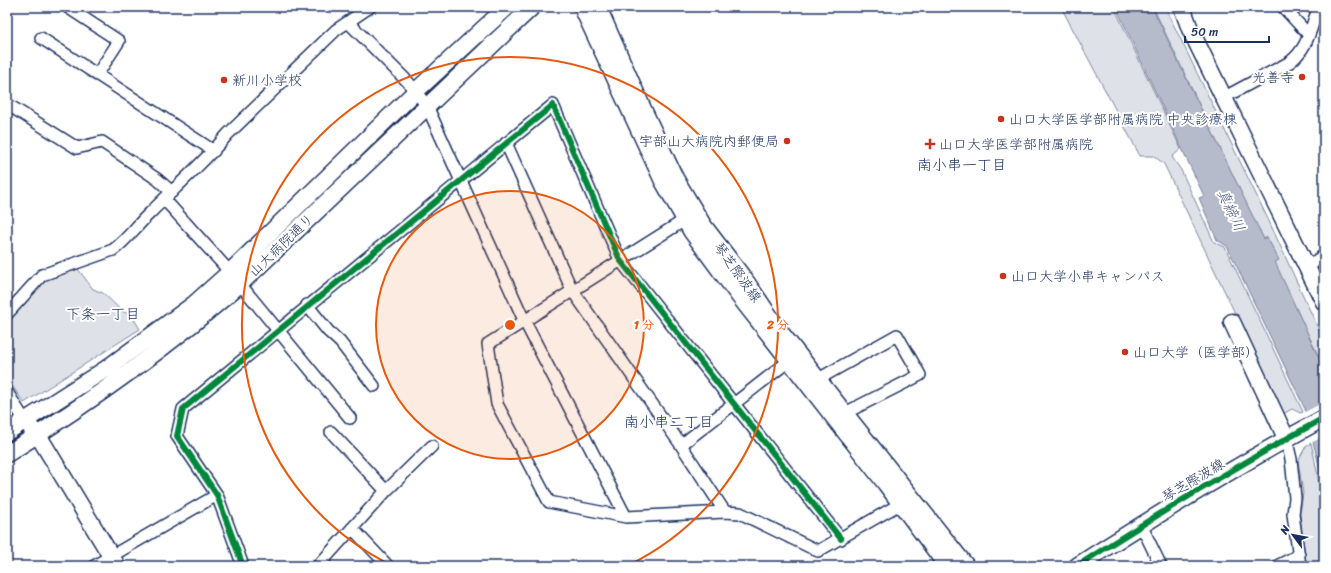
<svg xmlns="http://www.w3.org/2000/svg" width="1331" height="573" viewBox="0 0 1331 573" font-family="Sriracha,'Klee One',sans-serif">
  <style>
    .green { fill: #dee1e7; stroke: #7c88a2 }
    .water { fill: #b5bbca; stroke: #77839f }
    .pier { fill: #fff }
    .lines { fill: none; stroke-linecap: round; stroke-linejoin: round }
    .street-casing { stroke: #1b2f5e; stroke-width: 14 }
    .secondary-casing { stroke: #1b2f5e; stroke-width: 19 }
    .street { stroke: #fff; stroke-width: 11 }
    .secondary { stroke: #fff; stroke-width: 16 }
    .cycleway-casing { stroke: #fff; stroke-width: 8 }
    .cycleway { stroke: #00873e; stroke-width: 6 }
    .ring { fill: none; stroke: #e8590c; stroke-width: 2 }
    .poi-dot { fill: #c8321e; stroke: #fff; stroke-width: 1.5 }
    .labels { text-anchor: middle; stroke-width: 4; stroke-linejoin: round; paint-order: stroke }
    .poi-label { font-size: 14px; fill: #1b2f5e; stroke: #fff; text-anchor: start }
    .street-label { font-size: 14px; fill: #1b2f5e; stroke: #fff }
    .neighbourhood-label { font-size: 15px; fill: #1b2f5e; stroke: #fff }
    .water-label { font-size: 15px; font-style: italic; fill: #49597e; stroke: #fff }
    .centre { fill: #e8590c; stroke: #fff; stroke-width: 2 }
    .ring-label { font-size: 12px; text-anchor: middle; font-weight: bold; fill: #e8590c; stroke: #fff; stroke-width: 4; stroke-linejoin: round; paint-order: stroke }
  </style>
  <rect width="100%" height="100%" fill="#fff"/>
  <filter id="ink" filterUnits="userSpaceOnUse"><feTurbulence type="fractalNoise" baseFrequency=".025" numOctaves="2"/><feDisplacementMap in="SourceGraphic" scale="8" xChannelSelector="R" yChannelSelector="G"/><feConvolveMatrix kernelMatrix="1 2 1 2 8 2 1 2 1" color-interpolation-filters="sRGB"/></filter>
  <g filter="url(#ink)">
    <path class="green" d="M1061,7h53l67,142 -9,8 9,13 33,72 11,5 78,165 -3,1 -8,-4 -9,5 -119,-250 -10,-8h-14z
      M1153,7h12l103,212 56,122v27z
      M78,269l15,20 10,4 19,18 10,5 8,13 -116,74 -17,-25v-56l41,-45z
      M1311,443c10,40 13,82 13,123h-18l-6,-52 3,-21 -5,-32 8,-15z"/>
    <path class="water" d="M1116,7h36l105,218 7,14 3,-2 12,23 -4,2 49,107v139l-5,-43 -15,-58 -77,-161 -10,-6 -18,-42 5,-2z"/>
    <path class="pier" d="M1324,402v34l-13,7 -8,-30z"/>
    <g class="lines">
      <g class="street-casing">
        <path id="street" d="M67,7l52,34 -22,34
          M1283,7l25,27
          M348,22l60,60 19,24 97,214 102,197
          M41,38l173,113
          M1223,98l67,-36c19,-15 20,-34 29,-55
          M7,104l70,44 25,-6 55,37 15,13
          M506,143l66,147 109,155 44,67
          M164,199l66,73
          M691,216l-203,128 9,60 52,98 77,15 99,-5 15,1 78,38 89,-51
          M1307,268l17,-13
          M240,284l110,134
          M307,305l21,26 12,11 34,44
          M7,314l35,-39 71,-25c14,-10 24,-25 37,-37 26,-26 54,-51 78,-79l108,-104 34,-23
          M813,382l84,-47 23,40 -75,38
          M7,392l18,29
          M331,432l55,59
          M1286,438l5,21 4,39 -2,16 7,52
          M681,445l113,-88
          M1141,525l20,41
          M352,528l36,38
          M94,566l123,-71
          M243,566l-26,-71 -40,-59 6,-27 370,-304 67,155 221,279
          M318,566l68,-75 46,-45
          M1277,566l22,-11"/>
      </g>
      <g class="secondary-casing">
        <path id="secondary" d="M582,7l81,174 29,51 47,64 147,188 61,82
          M598,7l45,102 32,69 28,47 42,55 36,53 185,233
          M1182,7l8,22 134,273
          M1232,322l54,116
          M31,428l7,7 79,131
          M7,432l99,-63 87,-64 37,-33 186,-181 91,-84
          M7,454c82,-51 160,-106 233,-170l292,-277
          M1077,566c81,-52 163,-102 247,-148"/>
      </g>
      <use href="#street" class="street"/>
      <use href="#secondary" class="secondary"/>
      <g class="cycleway-casing">
        <path id="cycleway" d="M243,566l-26,-71 -40,-59 6,-27 370,-304 67,155 221,279
          M1077,566c81,-52 163,-102 247,-148"/>
      </g>
      <use href="#cycleway" class="cycleway"/>
    </g>
  </g>
  <circle cx="510" cy="325" r="134" fill="#e8590c" fill-opacity=".12"/>
  <g class="ring">
    <circle cx="510" cy="325" r="134"/>
    <path d="M393 566A268 268 0 1 1 627 566"/>
  </g>
  <g class="poi-dot">
    <circle cx="1302" cy="77" r="4"/>
    <circle cx="224" cy="80" r="4"/>
    <circle cx="1001" cy="119" r="4"/>
    <circle cx="787" cy="141" r="4"/>
    <path d="M928 138h4v4h4v4h-4v4h-4v-4h-4v-4h4z"/>
    <circle cx="1003" cy="276" r="4"/>
    <circle cx="1125" cy="352" r="4"/>
  </g>
  <g class="labels">
    <g class="poi-label">
      <text x="1294" y="82" text-anchor="end">光善寺</text>
      <text x="232" y="85">新川小学校</text>
      <text x="1009" y="124">山口大学医学部附属病院 中央診療棟</text>
      <text x="779" y="146" text-anchor="end">宇部山大病院内郵便局</text>
      <text x="939" y="149">山口大学医学部附属病院</text>
      <text x="1011" y="281">山口大学小串キャンパス</text>
      <text x="1133" y="357">山口大学（医学部）</text>
    </g>
    <g class="street-label">
      <text transform="translate(281 245) rotate(-44)" y="5">山大病院通り</text>
      <text transform="translate(738 272) rotate(54)" y="5">琴芝際波線</text>
      <text transform="translate(1193 480) rotate(-31)" y="5">琴芝際波線</text>
    </g>
    <g class="neighbourhood-label">
      <text x="962" y="170">南小串一丁目</text>
      <text x="103" y="319">下条一丁目</text>
      <text x="669" y="427">南小串二丁目</text>
    </g>
    <g class="water-label">
      <text transform="translate(1231 210) rotate(65)" y="5">真締川</text>
    </g>
  </g>
  <circle cx="510" cy="325" r="6" class="centre"/>
  <g class="ring-label">
    <text x="644" y="329">1 分</text>
    <text x="778" y="329">2 分</text>
  </g>
  <rect width="1331" height="573" fill="none" stroke="#fff" stroke-width="24"/>
  <rect x="12" y="12" width="1307" height="549" fill="none" stroke="#1b2f5e" stroke-width="1.5" filter="url(#ink)"/>
  <g transform="translate(1293 535) rotate(302)" stroke="#ffffff" stroke-width="3" paint-order="stroke">
  <path d="M0-3L7 15L0 10L-7 15Z" fill="#1b2f5e"/>
  <text y="-6" font-size="11" font-weight="bold" text-anchor="middle" fill="#1b2f5e">N</text>
  </g>
  <path d="M1185 36v6h84v-6" fill="none" stroke="#1b2f5e" stroke-width="2"/>
  <text x="1191" y="36" font-size="12" fill="#1b2f5e" stroke="#ffffff" stroke-width="3" paint-order="stroke">50 m</text>
</svg>
